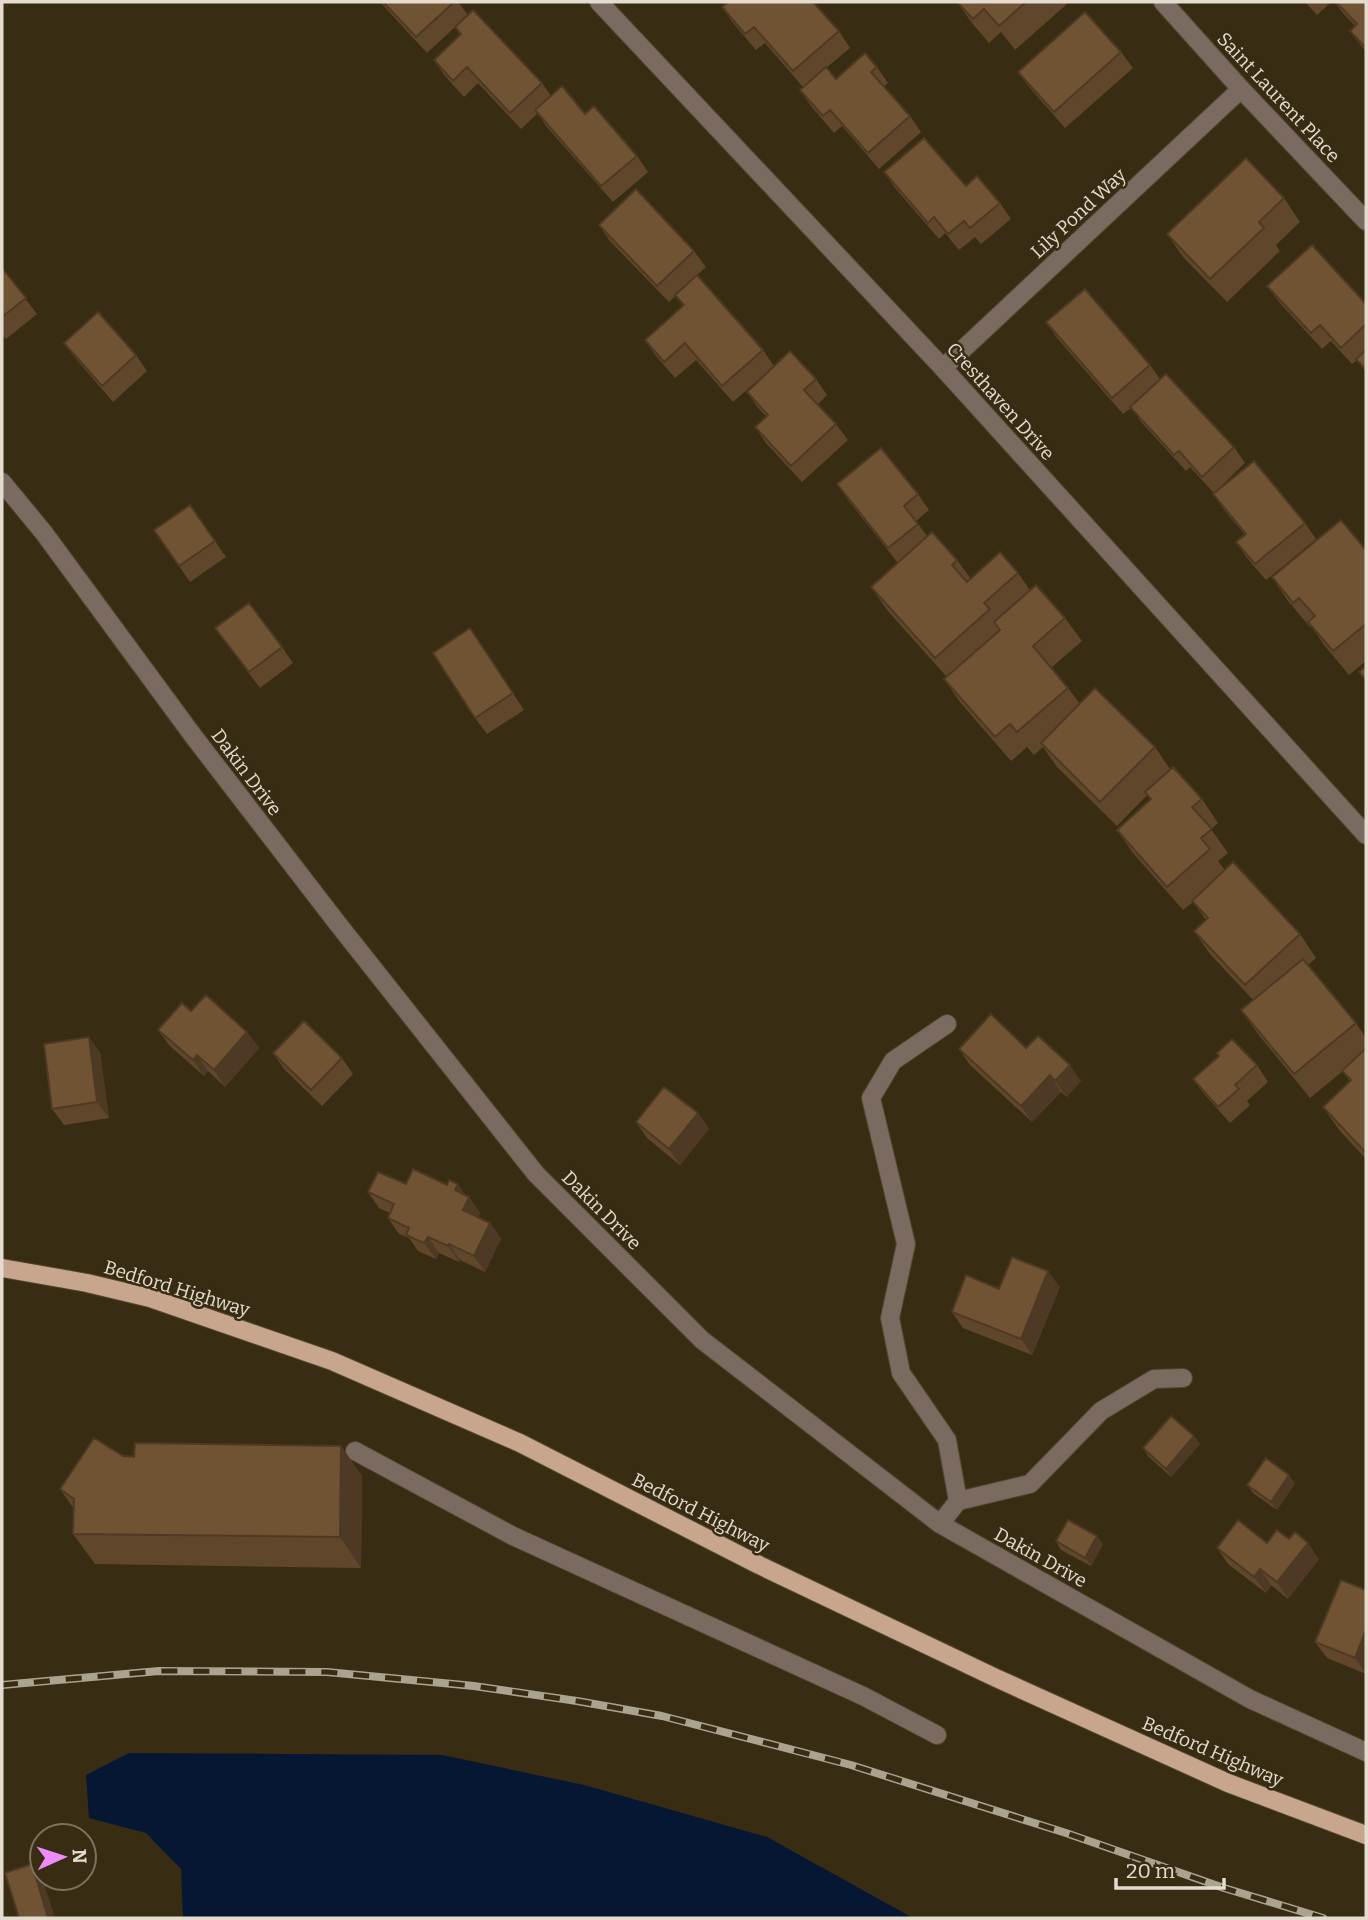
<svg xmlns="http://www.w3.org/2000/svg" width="1368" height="1920" viewBox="0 0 1368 1920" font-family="Bitter,serif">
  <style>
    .water { fill: #061733 }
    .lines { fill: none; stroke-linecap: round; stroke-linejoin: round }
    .minor-casing { stroke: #544831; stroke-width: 20 }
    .major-casing { stroke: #544831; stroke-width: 20 }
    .minor { stroke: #7b6a5f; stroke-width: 18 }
    .major { stroke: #c7a68d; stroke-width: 18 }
    .rail-casing { stroke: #aba290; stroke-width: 8 }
    .rail { stroke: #382c13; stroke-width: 5; stroke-dasharray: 16; stroke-linecap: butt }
    .wall { fill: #60472c }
    .shaded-wall { fill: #4e3a24 }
    .building { fill: #705333; stroke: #4e3a24; stroke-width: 2 }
    .labels { text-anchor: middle; stroke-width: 5; stroke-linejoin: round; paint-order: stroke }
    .street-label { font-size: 19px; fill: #e4dcce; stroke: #382c13 }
  </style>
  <rect width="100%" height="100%" fill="#382c13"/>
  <path class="water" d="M129,1753l313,2 142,30 183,52 146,81h-730l-2,-49 -35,-36 -57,-15 -3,-43z"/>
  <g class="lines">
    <g class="minor-casing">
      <path id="minor" d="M599,2l344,366 423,467
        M1163,2l78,87 125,132
        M943,368l298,-279
        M2,482l42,51 150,204 144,187 198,250 166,166 238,184 310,175 116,53
        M947,1024l-54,37 -22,37 35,146 -16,74 11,55 46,67 11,61
        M355,1451l158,85 350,160 74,39
        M940,1524l18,-23 72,-17 71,-73 53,-32 29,-1"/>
    </g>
    <g class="major-casing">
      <path id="major" d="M2,1268l85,15 63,15 182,63 188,82 239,122 237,113 232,105 138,52"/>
    </g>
    <use href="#minor" class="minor"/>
    <use href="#major" class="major"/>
    <g class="rail-casing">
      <path id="rail" d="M2,1685l157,-14 168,1 147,14 103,15 85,15 189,49 215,68 158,55 99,30"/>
    </g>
    <use href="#rail" class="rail"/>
  </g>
  <path class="wall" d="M380,2h78l10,13 74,68 9,13 34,18 52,42 11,16 -35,30 -67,-76 -8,-13 -17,16 -43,-46 -14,14 -19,-21 -11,-16 26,-26 -5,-7 -28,26z
    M957,2h108l2,2 -52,46 -14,-18 -12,11 -17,-20z
    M1305,2h26l-14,13z
    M1335,2h31v50l-16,-21 5,-5 -13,-14z
    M722,7l117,24 11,17 -24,20 10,11 41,-12 11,16 -4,3 26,30 11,16 -42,37 -37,-43 -8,7 -23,-27 -11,-16 3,-3 -38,-44 -9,7 -23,-27z
    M1121,52l12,16 -68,60 -35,-40 -12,-16z
    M884,172l82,14 34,17 11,16 -30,25 -6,-7 -16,13 -14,-17 -6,6 -44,-51z
    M1284,198l16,24 -24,23 4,6 -53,51 -44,-45 -16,-23z
    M599,225l95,26 12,16 -11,10 68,73 11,16 -41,36 -37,-42 -21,18 -19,-22 -11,-16 38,-34 -7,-11 -7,7 -59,-61z
    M2,268l35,46 -31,25 -4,-5z
    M1267,286l99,18v69l-9,-13 -5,4 -21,-23 -9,8 -43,-47z
    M1046,322l104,43 10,14 74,68 11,16 -31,30 -24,-26 -4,4 -44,-48 -11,-15 -8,6 -66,-76z
    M64,343l72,12 11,16 -34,31 -37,-43z
    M816,379l11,16 -9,9 18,20 12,16 -46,42 -36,-39 -11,-16 11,-11 -8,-8 -11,-16z
    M837,484l81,10 11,16 -13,11 11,15 30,24 14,19 47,-6 12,17 35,28 17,23 -31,27 17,20 12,16 75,43 15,22 32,30 16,24 -7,6 17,24 -10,8 7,9 75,64 16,24 -8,7 48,58 10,15v121l-26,-28 -17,-24 27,-25 -7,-11 -33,27 -52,-64 -17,-24 12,-10 -43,-46 -16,-23 12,-11 -13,-18 -10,8 -50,-57 -16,-23 33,-30 -3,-5 -30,31 -60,-59 -14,-20 -9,8 -7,-8 -16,14 -51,-59 -16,-23 2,-3 -59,-66 -16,-23 27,-24 -50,-63z
    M1213,494l92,29 11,16 -50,41 -19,-22 -11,-16 9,-7 -20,-24z
    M190,505l36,52 -36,25 -36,-52z
    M1366,550v111l-17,14 -25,-30 -13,-19 -1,1 -22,-26 -16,-24z
    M215,628l67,19 11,16 -33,25z
    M470,628l54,82 -37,24 -12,-16z
    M191,1011l56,21 12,16 -34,39 -17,-16 -4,5 -34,-30 -12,-16z
    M89,1037l11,16 9,65 -45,7 -12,-16z
    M1026,1048l55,33 -14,16 -6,-5 -29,30 -62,-57 -11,-16z
    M273,1053l69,5 11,16 -31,32 -38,-37z
    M1257,1065l11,17 -21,19 3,4 -20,18 -25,-28 -12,-16z
    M698,1113l11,16 -29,36 -33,-27 -11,-16z
    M406,1184l59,11 4,2 11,16 -2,4 12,6 11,16 -16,33 -25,-12 -1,2 -20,-9 -3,6 -18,-8 -9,-13 -10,-4 -11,-16 2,-5 -11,-5 -11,-16z
    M1060,1287l-28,68 -69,-27 -11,-16 47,-23z
    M1194,1436l6,8 -29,33 -23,-21 -5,-8z
    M341,1446l21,30 -1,92 -266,-4 -22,-30 1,-25 -14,-20 63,-33z
    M1295,1483l-18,27 -24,-17 -6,-8z
    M1056,1541l47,3 -12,22 -30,-16z
    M1267,1543l52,16 -31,40 -17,-14 -5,8 -38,-29 -11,-16z
    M1366,1590v84l-39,-16 -12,-16z"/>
  <path class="shaded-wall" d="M247,1032l12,16 -34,39 -11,-17z
    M89,1037l11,16 9,65 -12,-16z
    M197,1055l11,16 -4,5 -11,-16z
    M1070,1065l11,16 -14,16 -12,-16z
    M1050,1075l11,17 -29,30 -11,-16z
    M698,1113l11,16 -29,36 -11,-16z
    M458,1184l10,15 1,-2 11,16 -6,13 -11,-16 -8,-20z
    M490,1223l11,16 -16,33 -11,-16z
    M428,1237l11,16 -3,6 -12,-16z
    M449,1244l11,16 -1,2 -11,-16z
    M1048,1271l12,16 -28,68 -11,-16z
    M1194,1436l6,8 -29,33 -5,-8z
    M341,1446l21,30 -1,92 -21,-31z
    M1289,1475l6,8 -18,27 -6,-8z
    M1097,1536l6,8 -12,22 -6,-8z
    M1308,1543l11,16 -31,40 -11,-17z
    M1260,1569l11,16 -5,8 -12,-16z
    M1366,1630v44l-11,-16z
    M32,1864l11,16 12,38h-7z"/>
  <path class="building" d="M383,2h71l-38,35z
    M728,2h85l26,29 -46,40 -39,-44 -9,7 -23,-27z
    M957,2h69l-27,24 -15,-17 -11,10z
    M1336,2h30v46l-16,-17 7,-7z
    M473,10l69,73 -32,30 -43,-46 -14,14 -19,-21 27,-26 -6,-7z
    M1085,12l36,40 -67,60 -36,-40z
    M865,53l12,14 -6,5 39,44 -42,37 -38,-43 -7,6 -23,-26 26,-23 10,12z
    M562,86l23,28 9,-8 43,50 -36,30 -66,-76z
    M924,138l42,48 11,-10 23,27 -30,25 -6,-7 -16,13 -14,-17 -6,6 -44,-51z
    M1246,158l38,40 -25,24 5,6 -54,51 -43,-45z
    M636,189l58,62 -37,35 -58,-61z
    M1312,245l54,59v20l-25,24 -21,-23 -9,8 -44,-47z
    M2,268l24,30 -24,19z
    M697,275l66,75 -41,36 -37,-43 -21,19 -19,-22 39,-35 -9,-10z
    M1085,289l65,76 -38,33 -66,-76z
    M98,312l38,43 -34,31 -38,-43z
    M1366,350v20l-10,-11z
    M790,351l26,28 -12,11 32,34 -45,42 -36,-39 13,-12 -21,-23z
    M1166,374l68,73 -32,30 -23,-26 -5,4 -44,-48z
    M881,448l37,46 -14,12 14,18 -30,24 -51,-64z
    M1254,461l51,62 -50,41 -19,-22 10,-8 -33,-40z
    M190,505l25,36 -36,25 -25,-36z
    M1341,520l25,30v74l-33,27 -25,-29 7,-6 -16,-18 -6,5 -21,-26z
    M932,532l25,28 -5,5 15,17 33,-30 18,21 -34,30 6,6 -55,49 -64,-71z
    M1036,585l29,33 -32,28 35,42 -51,44 -7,-8 -15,13 -51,-58 56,-49 -6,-8z
    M249,603l33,44 -33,25 -34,-44z
    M470,628l43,65 -38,25 -42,-65z
    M1366,666v14l-7,-8z
    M1095,688l60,59 -55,55 -59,-59z
    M1173,767l29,32 -10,8 20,22 -11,9 9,11 -43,38 -50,-57 34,-31 -6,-7z
    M1233,862l67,72 -55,51 -51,-54 14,-13 -16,-17z
    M1303,959l53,64 -62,51 -53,-64z
    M206,995l41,37 -33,38 -17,-15 -4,5 -35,-30 24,-27 9,8z
    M991,1014l35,34 12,-12 32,29 -15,16 -5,-6 -29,31 -62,-57z
    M304,1021l38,37 -31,32 -38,-37z
    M89,1037l8,65 -45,7 -8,-65z
    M1232,1039l25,26 -22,20 4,4 -21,18 -25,-28 26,-23 -2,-3z
    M1366,1048v105l-43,-46 28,-27 -9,-9z
    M664,1087l34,26 -29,36 -33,-27z
    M413,1169l34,16 2,-5 9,4 -3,6 14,7 -6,13 27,13 -16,33 -25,-12 -1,2 -20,-9 -4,6 -18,-8 3,-7 -21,-10 6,-14 -26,-12 10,-20 28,12z
    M1012,1257l36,14 -27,68 -69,-27 14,-37 33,14z
    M1171,1416l23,20 -28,33 -23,-21z
    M94,1438l29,18 11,1 1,-14 206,3 -1,91 -267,-3 1,-35 -14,-10z
    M1266,1458l23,17 -18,27 -24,-17z
    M1068,1520l29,16 -12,22 -29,-17z
    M1238,1520l29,23 10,-13 12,9 6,-7 13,11 -31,39 -17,-13 -6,8 -37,-29z
    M1341,1580l25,10v40l-11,28 -40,-16z
    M32,1864l16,54h-29l-14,-45z"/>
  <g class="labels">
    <g class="street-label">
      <text transform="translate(1279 97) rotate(47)" y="7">Saint Laurent Place</text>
      <text transform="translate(1078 213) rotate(-43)" y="7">Lily Pond Way</text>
      <text transform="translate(1001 401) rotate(48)" y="7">Cresthaven Drive</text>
      <text transform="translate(247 772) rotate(53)" y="7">Dakin Drive</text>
      <text transform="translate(602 1210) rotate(45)" y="7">Dakin Drive</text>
      <text transform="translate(177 1288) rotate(17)" y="7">Bedford Highway</text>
      <text transform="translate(701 1512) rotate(27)" y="7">Bedford Highway</text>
      <text transform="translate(1041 1557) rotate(29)" y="7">Dakin Drive</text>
      <text transform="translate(1213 1751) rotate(23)" y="7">Bedford Highway</text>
    </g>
  </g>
  <rect width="1368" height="1920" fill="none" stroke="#e4dcce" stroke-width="7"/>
  <g transform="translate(63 1857) rotate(87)"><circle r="33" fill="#382c13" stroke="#7d725e" stroke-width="2"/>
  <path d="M0-5L12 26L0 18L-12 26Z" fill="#ec8cfa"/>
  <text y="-10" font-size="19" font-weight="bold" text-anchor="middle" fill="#e4dcce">N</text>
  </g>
  <path d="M1116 1878v10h108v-10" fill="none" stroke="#e4dcce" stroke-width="3.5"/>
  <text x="1126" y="1878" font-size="21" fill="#e4dcce" stroke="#382c13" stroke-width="5" paint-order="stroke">20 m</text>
</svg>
